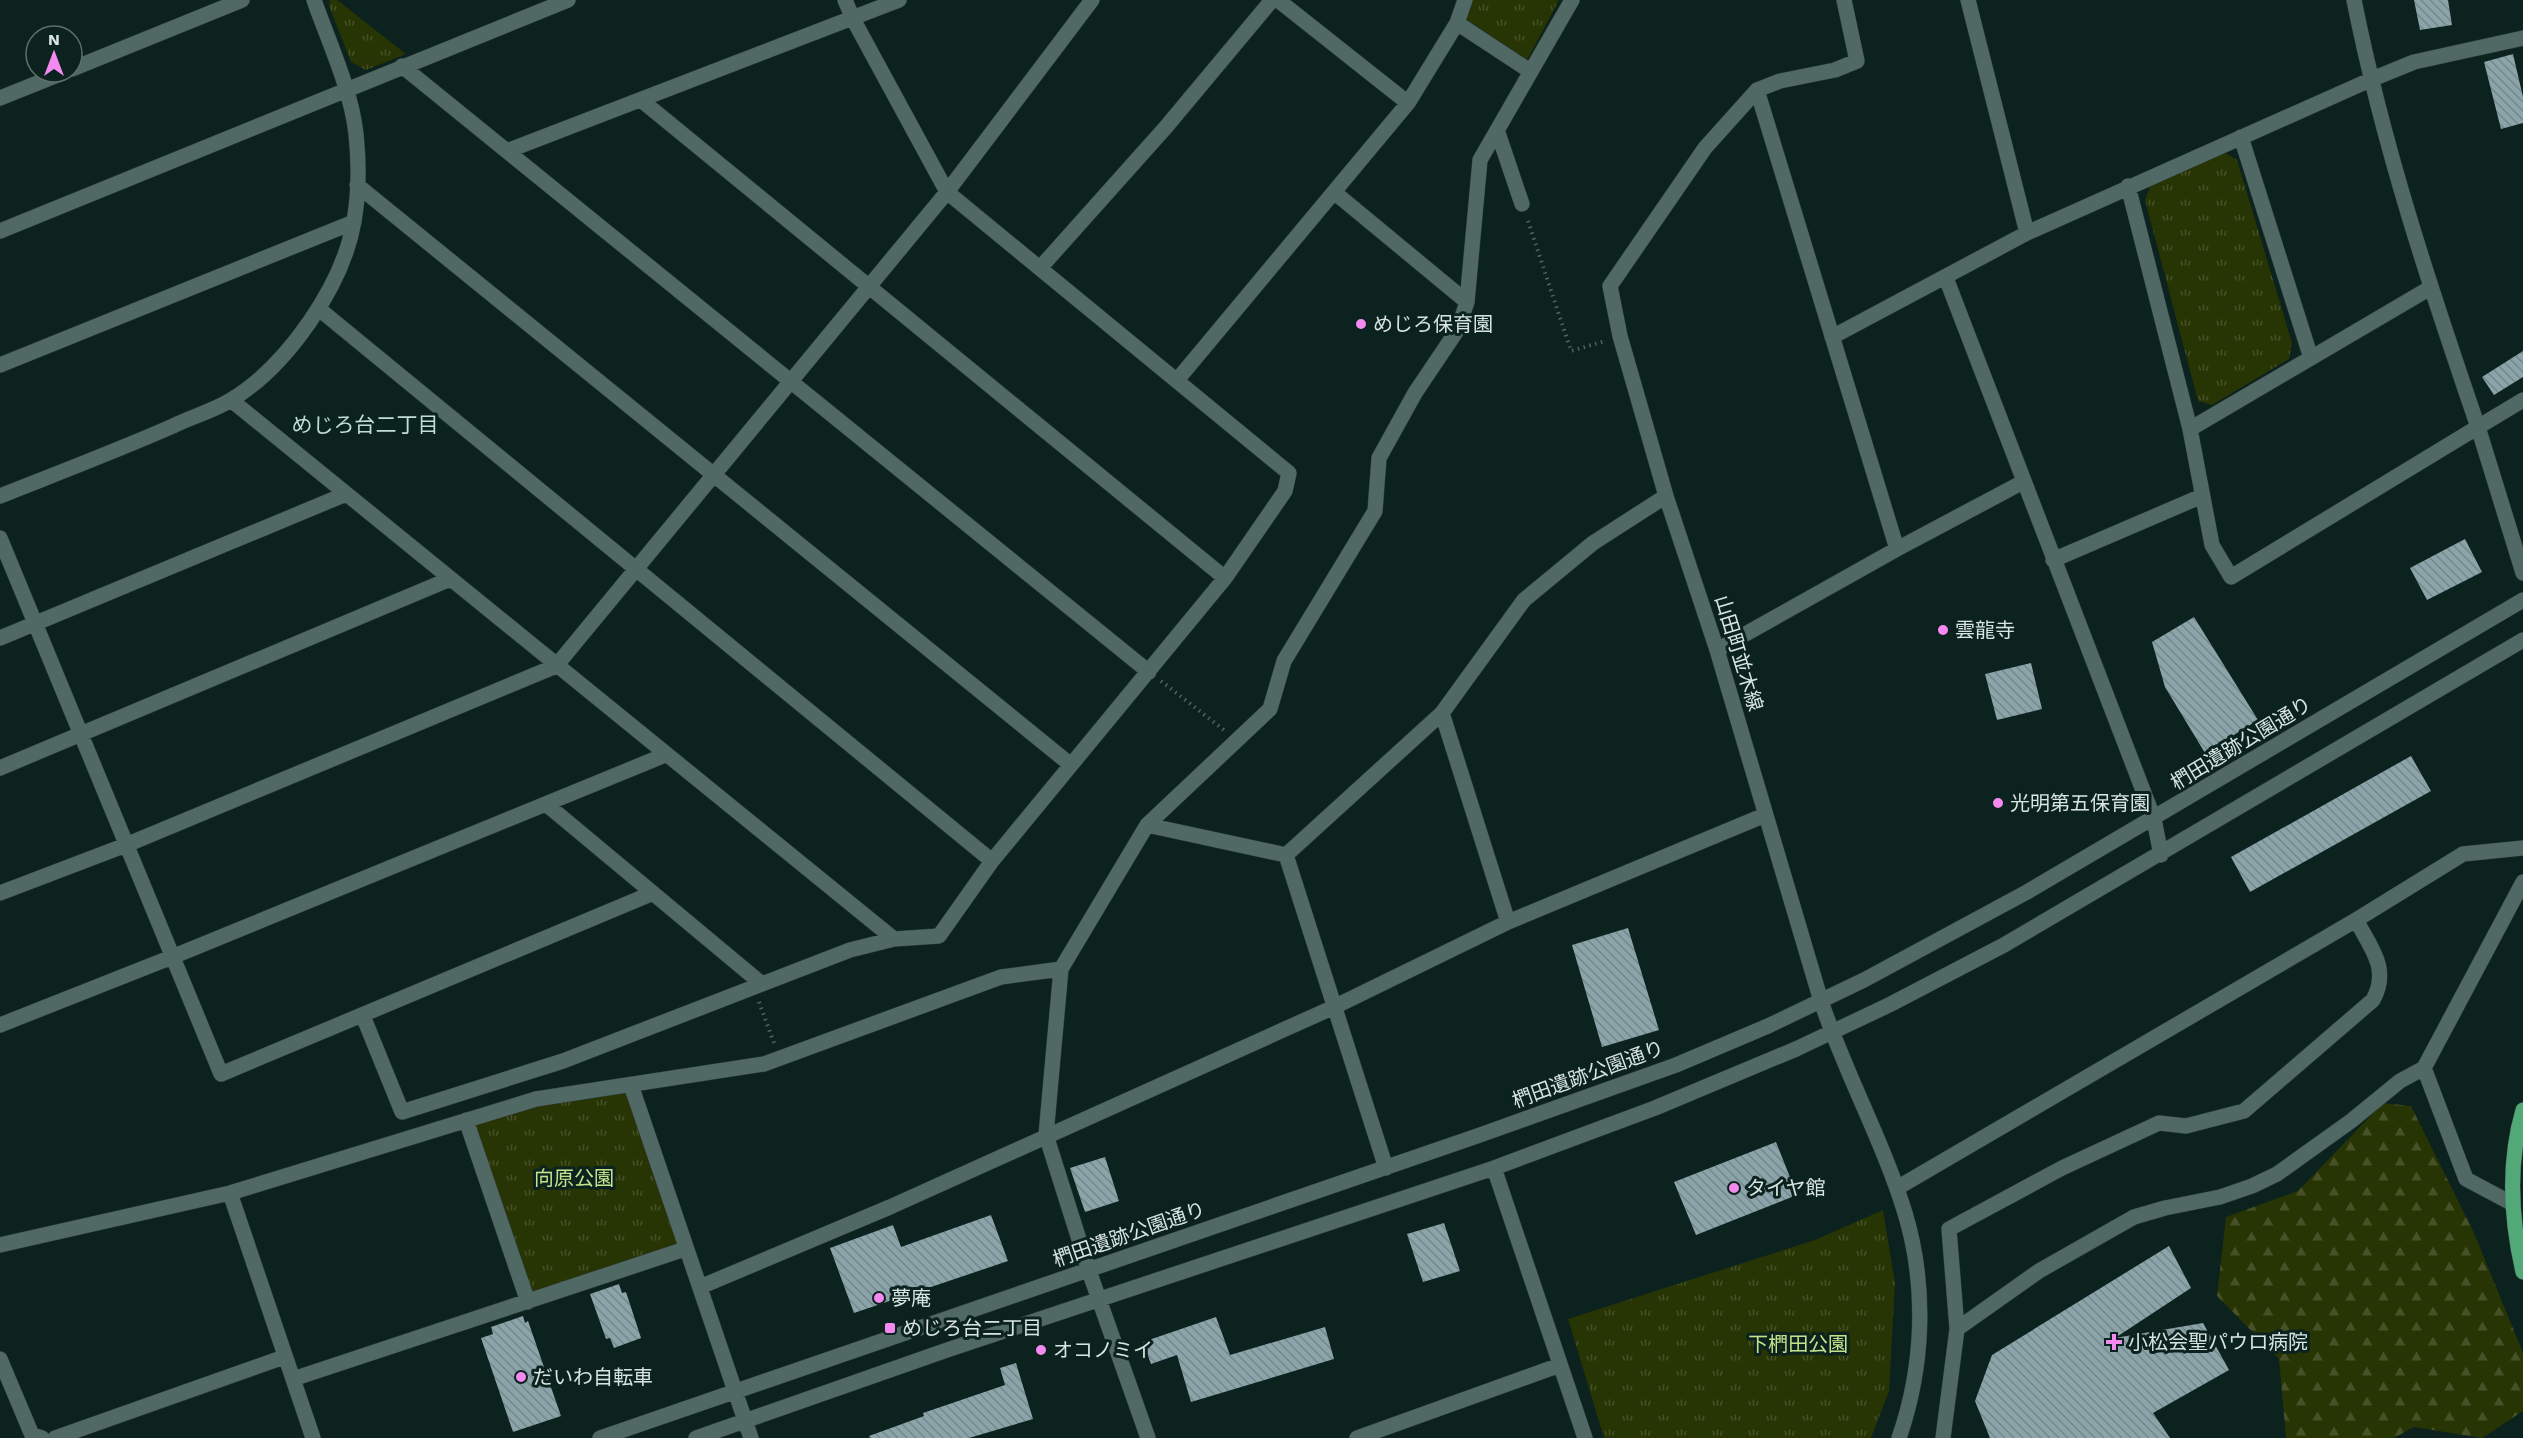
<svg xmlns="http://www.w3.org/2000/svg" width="2523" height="1438" viewBox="0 0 2523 1438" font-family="'Work Sans','Noto Sans JP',sans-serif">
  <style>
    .grass { fill: url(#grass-tufts) }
    .forest { fill: url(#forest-firs) }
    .building { fill: url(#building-back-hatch) }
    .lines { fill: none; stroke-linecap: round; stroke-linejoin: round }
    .minor-casing { stroke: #2f3b38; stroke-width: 16 }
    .major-casing { stroke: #2f3b38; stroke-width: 16 }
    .path { stroke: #506460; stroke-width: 4; stroke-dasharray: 1.5 4.5; stroke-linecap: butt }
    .minor { stroke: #516965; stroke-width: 15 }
    .major { stroke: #53a878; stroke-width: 15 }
    .poi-dot { fill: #f489f0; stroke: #0b221e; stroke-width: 2 }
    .labels { text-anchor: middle; stroke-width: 6; stroke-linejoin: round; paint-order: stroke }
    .poi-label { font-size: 20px; fill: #d7e4e1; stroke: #0b221e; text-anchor: start }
    .street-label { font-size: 20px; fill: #d7e4e1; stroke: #0b221e }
    .park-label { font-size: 20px; fill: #c4e18b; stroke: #0b221e }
    .neighbourhood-label { font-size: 21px; fill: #c2dcd7; stroke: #0b221e }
  </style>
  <defs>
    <pattern id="grass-tufts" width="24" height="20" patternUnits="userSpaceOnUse" patternTransform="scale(1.5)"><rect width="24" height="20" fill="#273403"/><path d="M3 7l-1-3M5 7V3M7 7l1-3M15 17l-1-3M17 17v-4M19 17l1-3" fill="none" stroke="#465127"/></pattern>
    <pattern id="forest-firs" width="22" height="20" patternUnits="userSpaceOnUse" patternTransform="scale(1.5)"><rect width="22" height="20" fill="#273403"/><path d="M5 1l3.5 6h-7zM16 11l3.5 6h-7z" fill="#465127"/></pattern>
    <pattern id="building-back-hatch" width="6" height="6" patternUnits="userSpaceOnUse" patternTransform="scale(1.5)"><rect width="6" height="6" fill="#8ba4a9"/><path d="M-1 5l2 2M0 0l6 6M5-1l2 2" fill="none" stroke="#74878b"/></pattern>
  </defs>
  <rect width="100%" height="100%" fill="#0b221e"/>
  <path class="grass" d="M330,0h7l69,54 -40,16 -15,-8 -22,-56z
    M1472,0h87l-32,60 -61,-41z
    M2226,153l11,7 55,183 -3,16 -77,46 -14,-4 -53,-201 6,-16z
    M631,1085l54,164 -157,53 -62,-182z
    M1883,1210l12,73 -6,108 -18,47h-267l-36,-119 247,-79z"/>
  <path class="forest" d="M2383,1103l28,3 63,127 49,120v58l-41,27 -68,-11 -20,11h-108l-7,-79 -62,-63 9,-79 72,-26z"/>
  <path class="building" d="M2414,0h34l4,25 -32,5z
    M2513,54l10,43v26l-22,6 -17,-67z
    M2523,351v26l-29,18 -12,-18z
    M2465,539l17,33 -55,28 -17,-32z
    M2194,617l64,103 -53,33 -40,-66 -13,-45z
    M2031,663l11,46 -45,11 -12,-46z
    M2411,756l20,35 -181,101 -19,-35z
    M1628,928l31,102 -57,17 -30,-102z
    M1776,1142l21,53 -101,40 -22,-53z
    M1105,1157l14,44 -34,11 -15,-44z
    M991,1215l17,46 -154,52 -24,-65 63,-23 8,22z
    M1444,1223l16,48 -37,11 -16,-48z
    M2169,1246l22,42 -76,50 88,-15 26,47 -76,43 17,25h-180l-15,-37 17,-46z
    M619,1284l3,9 4,-1 15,46 -27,10 -4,-10 -4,1 -16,-45z
    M523,1316l2,7 3,-2 33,95 -48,16 -32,-94 12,-4 -2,-7z
    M1216,1317l14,38 95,-28 9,32 -143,43 -14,-47 -26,9 -8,-22z
    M1016,1363l17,56 -64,19h-99l-1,-2 55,-20 -1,-3 82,-28 -5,-17z"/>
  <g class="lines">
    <g class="minor-casing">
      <path id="minor" d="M1278,0l130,103
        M1844,0l13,61 -22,9 -55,11 -23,9 -52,58 -95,138 10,50 46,160 51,154 104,351c24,72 62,140 84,212 22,73 19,153 -6,225
        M1968,0l59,233
        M2354,0c29,146 76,287 124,427l45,-27
        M1457,23l73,48
        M402,66l747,606
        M72,69l170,-69
        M0,98l65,-26
        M641,100l584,478
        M1497,130l25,74
        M2241,137l70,221
        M507,151l392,-151
        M357,185l714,580
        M2128,186l62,243 22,116 19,32 247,-150 45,146
        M1334,192l133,110
        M0,231l568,-231
        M1040,268l126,-141 106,-127
        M1946,278l208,541 7,36
        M319,309l673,552
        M1832,337l195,-104 343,-153 44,-18 109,-24
        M0,365l354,-143
        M1178,379l230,-276 49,-80 8,-23
        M231,400l663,539
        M2190,429l240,-141
        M0,496c58,-23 116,-45 173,-70 18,-9 40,-15 58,-26 56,-34 112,-114 123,-179 5,-28 5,-59 2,-87 -5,-45 -27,-91 -42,-134
        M0,538l221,536 432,-181
        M1897,549l126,-67
        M2053,560l149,-64
        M0,638l346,-144
        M1717,650l180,-101 -140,-459
        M1442,713l66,209
        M0,768l450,-189
        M546,804l216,180
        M1147,825l139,30
        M0,893l126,-48 430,-179 391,-474 145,-192
        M363,1016l39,96 161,-51 287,-111 44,-11 45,-3 53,-75 233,-283 60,-87 4,-18 -342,-281 -94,-173 -8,-19
        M0,1025l172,-68 493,-202
        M2424,1068l42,111 47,25
        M631,1085l120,353
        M466,1120l62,182
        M1386,1168l-100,-313 156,-142 82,-113 69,-57 73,-47
        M1494,1168l91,270
        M1897,1188l459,-268 107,-66 60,-6
        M230,1193l83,245
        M0,1245l230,-52 306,-94 228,-35 237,-87 60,-8
        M700,1287l190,-80 444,-200 174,-85 257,-107
        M1957,1329l-8,-100 113,-61 97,-45 27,3 58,-15 129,-111c17,-31 -2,-52 -17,-80
        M0,1359l32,76 10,3
        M293,1379l392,-130
        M55,1438l229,-81
        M600,1438l880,-303 196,-70 92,-39 96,-46 163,-88 496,-292
        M696,1438l254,-89 544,-181 161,-60 141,-59 93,-44 115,-60 519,-305
        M1148,1438l-59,-167 -43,-136 15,-166 86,-144 123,-116 14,-48 91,-150 4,-53 36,-65 43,-64 9,-27 13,-142 92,-160
        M1357,1438l203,-73
        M1943,1438l14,-109 82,-58 95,-54 31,-9 55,-11 32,-11 25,-12 74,-53 49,-40 24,-13 99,-186"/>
    </g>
    <g class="major-casing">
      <path id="major" d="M2523,1110c-15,52 -12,110 0,162"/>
    </g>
    <path class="path" d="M1528,221l43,130 34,-10
      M1161,681l63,49
      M759,1002l15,41"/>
    <use href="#minor" class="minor"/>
    <use href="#major" class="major"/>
  </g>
  <g class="poi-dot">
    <circle cx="1361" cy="324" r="6"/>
    <circle cx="1943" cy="630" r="6"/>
    <circle cx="1998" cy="803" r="6"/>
    <circle cx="1734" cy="1188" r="6"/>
    <circle cx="879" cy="1298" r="6"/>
    <rect x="884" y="1322" width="12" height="12" rx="3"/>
    <path d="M2111 1333h6v6h6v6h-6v6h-6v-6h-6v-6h6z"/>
    <circle cx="1041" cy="1350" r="6"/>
    <circle cx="521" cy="1377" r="6"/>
  </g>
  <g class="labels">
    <g class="poi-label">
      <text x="1373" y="331">めじろ保育園</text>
      <text x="1955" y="637">雲龍寺</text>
      <text x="2010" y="810">光明第五保育園</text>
      <text x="1746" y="1195">タイヤ館</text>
      <text x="891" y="1305">夢庵</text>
      <text x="902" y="1335">めじろ台二丁目</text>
      <text x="2128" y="1349">小松会聖パウロ病院</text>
      <text x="1053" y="1357">オコノミイ</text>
      <text x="533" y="1384">だいわ自転車</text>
    </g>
    <g class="street-label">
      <text transform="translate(1739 653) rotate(73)" y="7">山田町並木線</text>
      <text transform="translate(2241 743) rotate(-31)" y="7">椚田遺跡公園通り</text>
      <text transform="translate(1588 1074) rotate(-20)" y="7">椚田遺跡公園通り</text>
      <text transform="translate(1129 1234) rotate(-19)" y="7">椚田遺跡公園通り</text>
    </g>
    <g class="park-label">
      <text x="574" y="1185">向原公園</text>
      <text x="1798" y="1351">下椚田公園</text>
    </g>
    <g class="neighbourhood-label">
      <text x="365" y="432">めじろ台二丁目</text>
    </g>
  </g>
  <g transform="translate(54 54)"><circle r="28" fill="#0b221e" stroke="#5d706c" stroke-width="1.5"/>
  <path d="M0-4.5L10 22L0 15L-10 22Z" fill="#f489f0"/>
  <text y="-9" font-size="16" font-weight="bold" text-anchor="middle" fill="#d7e4e1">N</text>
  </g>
</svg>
